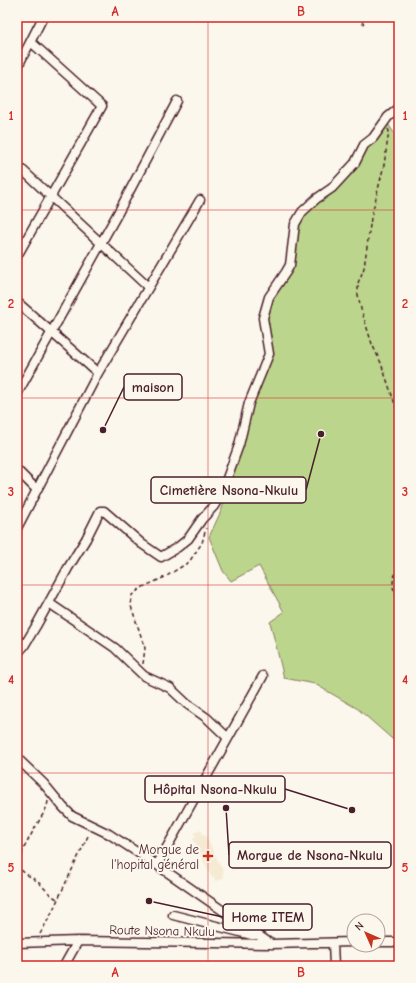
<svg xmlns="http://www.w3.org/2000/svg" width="416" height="983" viewBox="0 0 416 983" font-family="'Comic Neue',sans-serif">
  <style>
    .built { fill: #f5ead4 }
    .green { fill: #bcd58c; stroke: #837a5c }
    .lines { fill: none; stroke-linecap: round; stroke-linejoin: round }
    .minor-casing { stroke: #4a1f2b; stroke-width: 11 }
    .path { stroke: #4a1f2b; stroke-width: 1.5; stroke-dasharray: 4 3; stroke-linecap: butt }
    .minor { stroke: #fbf7ec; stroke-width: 8 }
    .grid { fill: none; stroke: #d62828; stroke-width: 1; stroke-opacity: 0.55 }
    .poi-dot { fill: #c8321e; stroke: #fbf7ec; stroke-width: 1.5 }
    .labels { text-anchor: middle; stroke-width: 4; stroke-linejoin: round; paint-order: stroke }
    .poi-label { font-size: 13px; fill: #4a1f2b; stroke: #fbf7ec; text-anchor: end }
    .street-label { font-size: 13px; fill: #4a1f2b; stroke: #fbf7ec }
    .leader { fill: none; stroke: #4a1f2b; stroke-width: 1.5 }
    .callout-dot { fill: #4a1f2b; stroke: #fbf7ec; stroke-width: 1.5 }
    .callout { fill: #fbf7ec; stroke: #4a1f2b; stroke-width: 1.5 }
    .callout-label { font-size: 14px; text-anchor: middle; font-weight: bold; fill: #4a1f2b }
    .neatline { fill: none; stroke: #d62828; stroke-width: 1.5 }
    .grid-label { font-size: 13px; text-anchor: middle; font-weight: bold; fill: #d62828 }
  </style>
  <rect width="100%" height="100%" fill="#fbf7ec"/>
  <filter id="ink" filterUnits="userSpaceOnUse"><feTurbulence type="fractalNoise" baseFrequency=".025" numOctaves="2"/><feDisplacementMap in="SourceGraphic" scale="8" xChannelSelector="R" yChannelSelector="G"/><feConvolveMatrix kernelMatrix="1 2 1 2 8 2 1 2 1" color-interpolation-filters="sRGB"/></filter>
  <g filter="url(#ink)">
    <path class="built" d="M201,830l2,5 2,-1 19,39 -2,1 2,4 -8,4 -2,-5 -2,1 -19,-39 3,-2 -2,-4z"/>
    <path class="green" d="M388,124l11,16v605l-41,-36 -43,-25 -31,-6 -14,-56 14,-10 -25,-46 -28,15 -8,-10 -14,-34 13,-28 33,-113 17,-42 -5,-30 -1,-15 7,-14 11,-15 15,-59z"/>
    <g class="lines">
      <g class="minor-casing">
        <path id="minor" d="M17,68l26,-51
          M17,165l131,122
          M17,256l85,-150 -71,-64
          M17,302l81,71
          M17,394l102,-183 58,-110
          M17,470l20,20
          M17,528l81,-155 102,-173
          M49,603l66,45 29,28 26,12 17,16 20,14 21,20
          M17,639l7,7
          M17,654l7,-8 12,-20 32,-58 18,-29 14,-28h4l38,33 19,13 17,-10 10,-8 14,-20 12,-13 8,-14 17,-47 10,-42 20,-49 -6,-36 6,-21 17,-25 4,-7 5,-41 7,-12 14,-13 16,-11 23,-25 9,-18 9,-7 15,-21 11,-9
          M17,758l27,26 19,23 9,9 37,18 48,31 114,79
          M157,865l106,-189
          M173,915l79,20h6
          M378,942h21
          M17,943l61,-2 193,3 83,-2
          M333,943l1,23
          M64,966l14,-25"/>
      </g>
      <path class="path" d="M357,17l7,7
        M362,17l2,6
        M388,129l1,2 -5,34 -13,53 -7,50 -6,15v12l3,14 11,35 9,19 18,53
        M399,567c-7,12 -9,21 0,32
        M143,664l2,-16 -14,-42 1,-11 9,-7 24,-11 24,-15 13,-19 4,-15
        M48,801c-1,8 -5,13 -9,20 -8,14 -17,28 -21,44 4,9 13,11 20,17 7,6 10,12 19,17
        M40,934l10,-18 39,-82"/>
      <use href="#minor" class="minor"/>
    </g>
  </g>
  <path class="grid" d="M208,17v949M17,210h382M17,398h382M17,585h382M17,773h382"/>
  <path class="poi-dot" d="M206 850h4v4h4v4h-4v4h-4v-4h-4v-4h4z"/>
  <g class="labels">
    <g class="poi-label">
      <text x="199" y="854">Morgue de<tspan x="199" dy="15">l'hopital général</tspan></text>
    </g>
    <g class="street-label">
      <text transform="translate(162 930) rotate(1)" y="5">Route Nsona Nkulu</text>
    </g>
  </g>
  <path class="leader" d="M103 430L124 387M321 434L306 490M352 810L285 789M226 808L229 855M149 901L223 917"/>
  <g class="callout-dot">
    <circle cx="103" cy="430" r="4"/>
    <circle cx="321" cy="434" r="4"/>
    <circle cx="352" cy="810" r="4"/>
    <circle cx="226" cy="808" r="4"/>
    <circle cx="149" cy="901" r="4"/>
  </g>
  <g class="callout">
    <rect x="124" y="374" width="58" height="26" rx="4"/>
    <rect x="151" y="477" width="155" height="26" rx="4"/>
    <rect x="145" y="776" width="140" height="26" rx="4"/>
    <rect x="229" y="842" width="162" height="26" rx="4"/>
    <rect x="223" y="904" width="89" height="26" rx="4"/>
  </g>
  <g class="callout-label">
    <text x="153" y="392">maison</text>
    <text x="229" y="495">Cimetière Nsona-Nkulu</text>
    <text x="215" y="794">Hôpital Nsona-Nkulu</text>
    <text x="310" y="860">Morgue de Nsona-Nkulu</text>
    <text x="268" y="922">Home ITEM</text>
  </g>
  <rect width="416" height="983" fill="none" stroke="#fbf7ec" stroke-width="44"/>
  <g transform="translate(366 933) rotate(315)"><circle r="19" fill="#fbf7ec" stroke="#b4a19f"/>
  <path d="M0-3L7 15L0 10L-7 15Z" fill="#c8321e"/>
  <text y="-6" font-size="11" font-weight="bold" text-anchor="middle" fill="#4a1f2b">N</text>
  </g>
  <rect x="22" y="22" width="372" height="939" class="neatline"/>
  <g class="grid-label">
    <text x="115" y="16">A</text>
    <text x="301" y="16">B</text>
    <text x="11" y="120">1</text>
    <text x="405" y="120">1</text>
    <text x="11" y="308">2</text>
    <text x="405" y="308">2</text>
    <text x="11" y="496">3</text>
    <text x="405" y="496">3</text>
    <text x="11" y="684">4</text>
    <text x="405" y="684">4</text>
    <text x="11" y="872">5</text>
    <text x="405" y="872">5</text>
    <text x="115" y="977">A</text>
    <text x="301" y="977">B</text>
  </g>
</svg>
